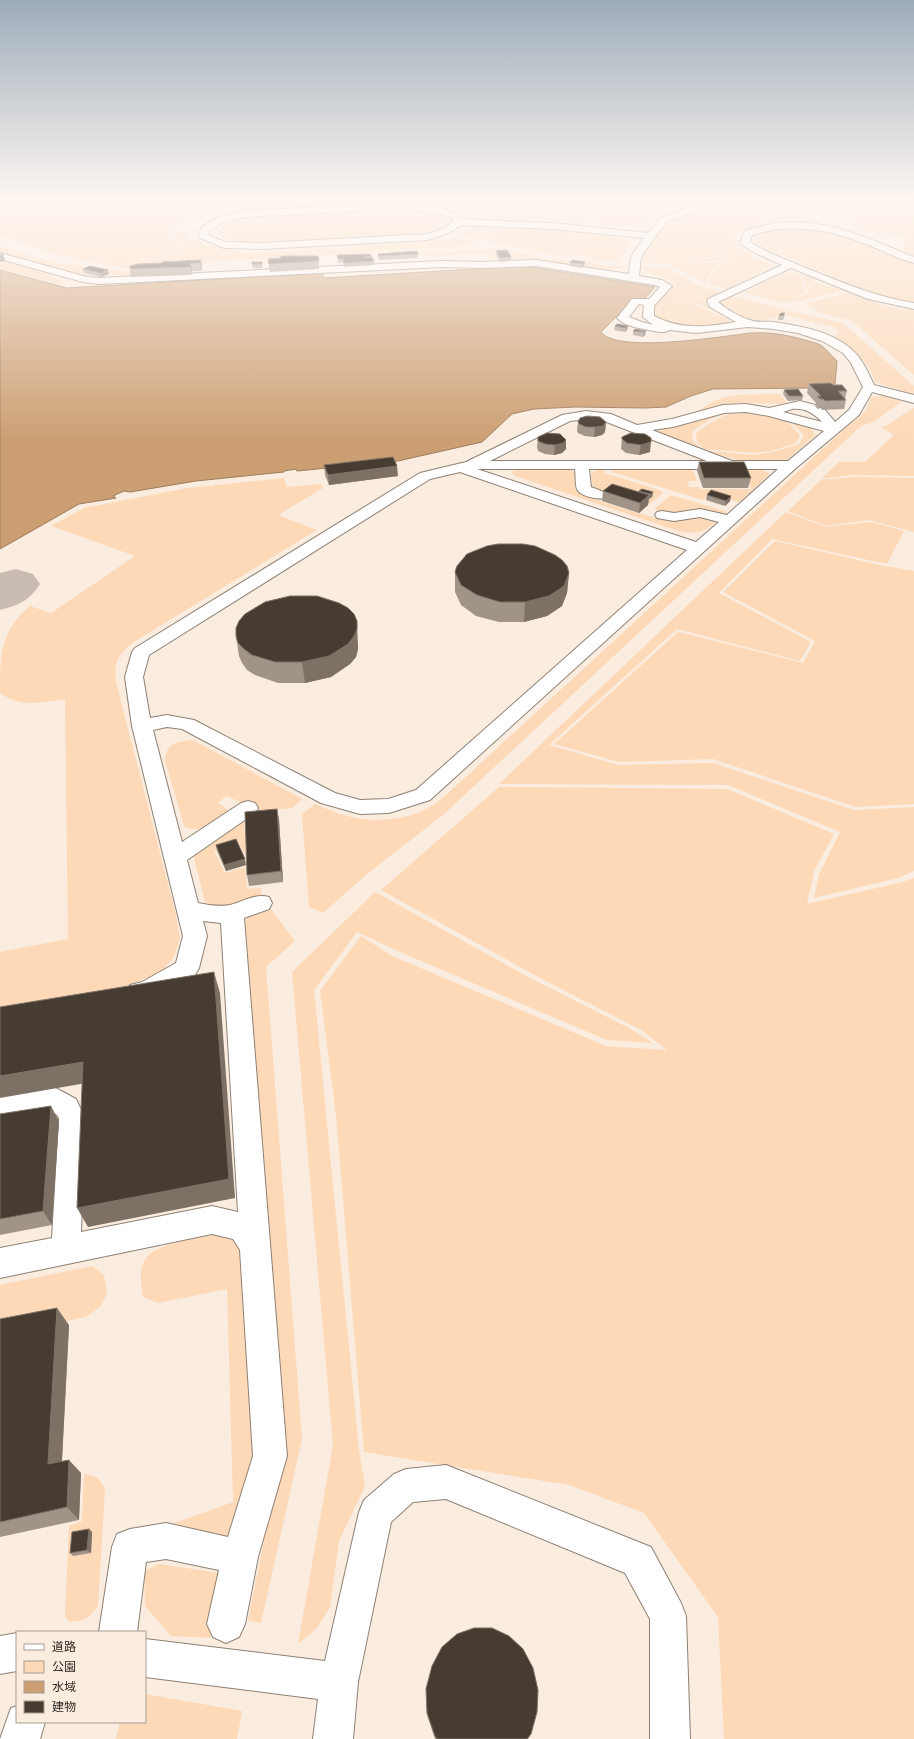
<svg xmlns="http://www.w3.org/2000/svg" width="914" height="1739" viewBox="0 0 914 1739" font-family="Montserrat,'Noto Sans JP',sans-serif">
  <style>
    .green { fill: #fdd9b7 }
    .water { fill: #cc9f73; stroke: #9c7b5b }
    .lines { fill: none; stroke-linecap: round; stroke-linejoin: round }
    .taxiway { fill: #c8bcb2; fill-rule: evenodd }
    .minor-casing { stroke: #8d8074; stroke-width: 2 }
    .minor { fill: #fff; fill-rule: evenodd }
    .wall { fill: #a09488 }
    .shaded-wall { fill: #7d7165 }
    .building { fill: #473c31; stroke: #7d7165 }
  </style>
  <rect width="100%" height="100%" fill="#faecdf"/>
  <path class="green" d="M0,197h688l2,2 -29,13 -25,15 -73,-6 -74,-3 -27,-20 -100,-1 -140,9 -38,15 -17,11 13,17 -33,10 -26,2 27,-1 33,-10 2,-4 -8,-8 -3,-4 23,-5v3l-10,2 2,5 9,1 10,6 30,5c8,6 72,-2 87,-3 10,3 26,2 36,-2l79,-5 12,-2 2,-2 29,6 -30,4 -217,13 -107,8 -39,-5 24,-1 -47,-5 -65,-21z
    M733,197h181v57l-14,-5 9,-11 -49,-8 -17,-11 -38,-4 -46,10 -23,9 -2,4 5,9h-12l-1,4 -20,7 -18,3 19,-2 21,-7v-4h11l12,5 -1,4 25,9 -8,3 -14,-6 12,7 -38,19 -16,-4 -1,-7 9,-11 11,-5 -13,-1 -41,1 -16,-3 15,4h51l-10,4 -9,10 1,7 -37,-20 -29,-1 3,-10 9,6h5l-14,-7 20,-26 11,-7z
    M403,208l35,5 9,4 2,4 -3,4 -7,4 -27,5 -153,9 -17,-1 -15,-3 -7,-3 -1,-5 2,-5 8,-4 25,-5z
    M472,227h40l-29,14 -24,-6z
    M513,227l37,1 66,7 14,9 -12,17 -12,-1v2l-7,-1 -10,-4 5,-1 -43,-2 -65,-13z
    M796,228l38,5 80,30v40l-34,-7 -117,-48 -9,-7 2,-6c13,-7 26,-6 40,-7z
    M0,246l51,16 80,10 -2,6 -38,-9 -11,4 17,4 -18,-1 -79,-23z
    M500,249l47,10 43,3 9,3 30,1 1,2 -35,2 -12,-2 2,-3 -13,-2 -4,3 -55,-4 -5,-8h-14l5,9 -6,-1 -6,-9 -67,3 -1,-2z
    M8,261l34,11 23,11 -4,1 -61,-15v-5z
    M642,267l24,1 36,19 18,5 -13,7v4l18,13 -29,-12v-3l7,-4 -1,-5 -13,-5 -13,-2c-9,-11 -27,-7 -34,-18z
    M785,273c10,-1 19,2 29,5l-1,4c10,4 20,4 30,9l-52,12 -3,-1 20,-9 -4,-15 -6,-3 4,3 3,15 -20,10 -40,-10 25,-13 21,-5 -21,4z
    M675,285l14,2 11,5 1,5 -6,4 -1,4 36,14v4c-19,6 -64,9 -77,-9l2,-8z
    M849,293l39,14 26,4v64l-62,-54 -36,-9 1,-2 -11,-7z
    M732,296l25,6h-14l16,1 27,6 -4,6 -15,5h-19l-20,-13 6,-3 -8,3 -6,-4v-2z
    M788,310l55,13 71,63v7l-2,2 -37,-13c-7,-22 -23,-34 -44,-43l8,-7 -3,-4 -50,-13z
    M761,394h19l8,10 -49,-1 -41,9c24,-19 34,-16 63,-18z
    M883,396l20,5 -30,21 -12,4 -417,388 -77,60 -44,39 -14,-6 -7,-93 13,-10c10,4 21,9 32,12 24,7 58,5 81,-8 6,-3 12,-8 17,-12l404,-371c6,-4 13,-9 17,-15 7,-11 -2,-13 17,-14z
    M913,408h1v68l-63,-1 -30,4 18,-17h26l29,-27 -13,-8 6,-2z
    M740,411l26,4 22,7 12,13 -4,8 -25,8 -17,2 -50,-4 -7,-7 -1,-9c14,-11 27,-18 44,-22z
    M730,412c-14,3 -26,11 -38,20l1,9 6,6 -40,-15v-2l33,-7 17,-8z
    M790,421l20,5 5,9 -28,25 -46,1 -33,-10 46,4 19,-3 26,-8 5,-9z
    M521,469l50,1 6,5 3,18c24,10 48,18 73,24 4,1 8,3 12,3 18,3 36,-10 51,2 -13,11 -18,11 -35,10l-166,-56 -3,-3 1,-2z
    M611,469l82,1 4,11h-9l1,6h10l1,2h51l-8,-19h19l7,3v2l-30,27 -30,-8 -6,6 -91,-28z
    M596,470h8l1,3 57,18 -1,1 2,1 -13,11 -57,-17 -2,-13z
    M853,477l61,1v54l-45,-12 -43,6 -38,-15 33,-31z
    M284,478l3,9 34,-3 2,4 -45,27 39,15 -185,113c-15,14 -18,18 -16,39l60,233 4,23 -6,19 -14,16 -35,13 -125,21v-55l68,-13 -3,-239c-26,1 -42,9 -65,-7 0,-39 0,-61 30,-87l21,7 84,-57 -84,-30 33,-18 104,-20z
    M671,495l56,17c-8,3 -18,-2 -27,-2 -10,-1 -19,4 -28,4 -7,-1 -12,-3 -18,-5z
    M786,512l40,15 45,-5 33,9 -17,33 -115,-25 -53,54 92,49 -11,19 -123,-32 -128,116 70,20 94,-2 141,47 60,-3v64l-16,7 -84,20 5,-24 21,-42 -112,-47 -229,-1z
    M775,541l109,25 30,5v233l-58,3 -143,-48 -94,3 -65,-18 124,-112 125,31 12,-22 -92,-49z
    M193,740l109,59 -10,9 -23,2 -5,2 -38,-16 -8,7 7,4 3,5c-14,9 -27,23 -44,14l-19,-66c2,-18 11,-18 28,-20z
    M499,787l228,2 107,45 -20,37 -7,33 96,-22 11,-4v861h-190l-6,-122 -74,-104 -75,-28 -205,-33 -28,-337 -16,-124 41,-55 31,20 214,90 61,4 -24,-19 -101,-52 -161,-89z
    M242,817l13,4 -11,1 2,35 -7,-14 -25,7 11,23 20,-6 2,22 14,-1v8c-19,5 -38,14 -56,6l-12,-49z
    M375,892l155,86 99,50 24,15 -46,-3 -207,-88 -43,-20 -43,58 45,460 6,36 -26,55 -9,66 -13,21 -19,16 35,-199 -41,-473z
    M268,905l27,36 -29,26 36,472 -41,184 -13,-3 37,-182 -41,-516 6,-8z
    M221,1234l14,3 9,12 14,202 -29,85 -63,-10 67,-24 -6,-213 -69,14 -15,-6c-2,-11 -5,-28 3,-39 10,-15 56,-20 75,-24z
    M92,1266l12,9 3,18 -6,13 -15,11 -86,18v-50z
    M84,1474c12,1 17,5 21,16l-7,116c-10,13 -13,15 -29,16l-4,-6 4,-90 13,-5z
    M159,1564l67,10 -15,64 -40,-2 -26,-30 -1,-35z
    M145,1694l97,17 -5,28h-121l4,-17h25z"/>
  <path class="water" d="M524,266l131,21 -12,14 -10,-1 -32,32c16,22 123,4 150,1 20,-1 38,2 57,8 4,1 10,2 14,5 5,4 10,10 15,15l-2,23 -16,4 -106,1 -22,7 -25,11 -21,1 -70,-1 -41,2 -22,5 -30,28 -84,19 -101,10 -1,-2 -12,2v1l-88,9 -66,11 -6,-1 -11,5 3,2 -37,6 -79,45v-279l67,18 254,-15 3,5z"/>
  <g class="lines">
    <path class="taxiway" d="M16,569l17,5 7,10c-11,17 -21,21 -40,26v-37z"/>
    <g class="minor-casing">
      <path id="minor" d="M717,197h10l-60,25 -13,16 -13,19 -2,19 23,4 10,6 -18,20v10c26,14 54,11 82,6l-26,-15 -3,-6 1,-2 74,-34 -27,-12 -13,-8 -2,-2 5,-12c15,-4 29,-9 45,-9 43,-1 85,19 124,35v6c-15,-4 -29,-11 -43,-17 -41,-16 -76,-24 -119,-11l-2,7c17,11 37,18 56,26 35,14 70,29 108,35v6l-46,-10 -77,-31 -73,34c8,7 22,15 32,18 7,3 16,1 24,2 26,4 57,9 77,27 11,9 17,23 23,36l40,10v8l-42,-11 -13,23 -63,53 -366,332 -41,13 -29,1 -39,-11 -139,-74 -15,-2 -14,3 29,112 59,-39 7,-2 7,2 3,5 -3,5 -68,47 11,43c11,2 20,4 32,2 13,-3 25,-12 39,-8l3,6 -3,6 -25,9 43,538 -29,101 -13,67 -6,13 -13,6 -13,-6 -6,-13 12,-54 -53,-11 -20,3 -9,70h-38l13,-85 5,-13 13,-5 36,-6 62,14 25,-81 -13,-206 -7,-11 -21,-5 -212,44v-30l52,-10 7,-120 -2,-3 -8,-5 -49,10v-24l52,-10 24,13 9,19 -4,114 131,-26 26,6 -17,-289 -18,-2 4,15 -8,32 -4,7c-19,11 -42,31 -65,24l-3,-7 3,-7 12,-3 34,-19 7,-27 -51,-210 -7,-49 7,-25 3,-4 285,-175 46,-11 96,-47 24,-4 25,3 26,11 35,-6 51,-14 23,-1 23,4 31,-7 19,5 6,4 10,12 14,-12 14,-23 -12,-24 -8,-10 -21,-12 -24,-8 -25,-4 -25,-2 -52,6 -26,-3 -5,2h-6l-25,-5 -11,-4 -6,-5 15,-19h17l11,-12 -5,-2 -119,-19 -52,2 -42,-1 -343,17 -16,-2 -83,-23v-6l87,24 12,1 343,-17 42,1 52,-2 93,14 2,-17 13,-19 -92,-9 -91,-4 -12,8 -21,7 -166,9 -38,-1 -24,-10 -2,-2 5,-10 19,-10 25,-5 148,-8 40,3 24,9 3,4 90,4 96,10 13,-15zM395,209l39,3 19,7 1,2 -11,8 -16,5 -165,9 -37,-1 -17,-7 2,-5 18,-10 19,-3zM639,304l5,1 -1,12 10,8 -11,-3 -13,-5zM792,409c13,-1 20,3 30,13l-39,-10zM746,412l23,4 55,15 -36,30h-56l-80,-31 21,-3 51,-14zM586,419l18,2 103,40h-217l80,-40zM477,469h98c1,6 0,15 2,20 2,7 21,11 27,9l2,-3 -2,-3 -13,-5 -2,-18h189l-51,46 -27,-6 -26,4 -12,-2 -5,1 -2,3 2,3 17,3 26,-4 19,5 -23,20zM460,472l227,78 -271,240 -28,9 -28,1 -25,-7 -141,-73 -27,-5 -17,3 -7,-41 6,-22 281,-176z
        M446,1465l205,82 30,56 5,13 4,123h-40v-120l-25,-46 -179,-74 -33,3 -22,20 -33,160 -5,57h-40l5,-40 -173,-22v-38l180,22 34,-149 5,-12 30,-26 12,-5z
        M17,1633v38l-17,3v-38z
        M17,1706v16h28l-5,17h-40l11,-31z"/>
    </g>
    <use href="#minor" class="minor"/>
  </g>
  <path class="wall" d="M496,251l15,6v4l-11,1 -4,-7z
    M378,254h40v4l-39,2 -1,-3z
    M337,255l34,2 3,4v4l-30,2 -1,-5 -5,1z
    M268,259l51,2v8l-49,3z
    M201,260l1,8 -1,3h-9l-1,4 -60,2 -1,-8 32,-6z
    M252,262h10v6h-9z
    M570,262h15l-1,4 -2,2 -12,-2z
    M83,269l26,5 -8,3 -17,-4z
    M785,313l-1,5 -1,2h-5l1,-5z
    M615,326h13l-1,4 -2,2 -11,-2z
    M633,331h13l-1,4 -2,2 -10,-2z
    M809,384l24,1 14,6 -2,8 1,1 -2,9 -22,1 -1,-2 -3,1 -3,-3 1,-3 -9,-10z
    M784,390l19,6 -1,4 -14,1 -5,-7z
    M578,422h28l-1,10 -3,3 -8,2 -9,-1 -7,-3 -1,-2z
    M631,433l19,19 -11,3 -13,-2 -5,-4 1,-12z
    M538,437l28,12 -4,4 -8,2 -9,-1 -7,-3 -1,-4z
    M699,462l52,16 -3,10h-45l-6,-17z
    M324,465l74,11 -69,9 -4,-10z
    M603,491l36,1v-1l14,1 -1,5 -3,2 -1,6 -9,8 -37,-12z
    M707,495l24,1 -1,5 -5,5 -19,-6z
    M455,572l114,1 -2,20 -5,13 -15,10 -23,6h-25l-23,-6 -15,-11 -6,-13z
    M236,636l122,6v7l-2,8 -6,7 -19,13 -26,6h-27l-23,-8 -8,-5 -5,-7 -3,-7z
    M277,809l2,11 4,62 -34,4 -2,-11z
    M216,845l30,20 -20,6 -9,-20z
    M0,1114l59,7 -7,104 -52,10z
    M0,1319l69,6 -7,136 19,12 -2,47 -79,17z
    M89,1529l3,3 -1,21 -18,3 -3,-3z
    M427,1713l104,21 -3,5h-93l-7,-21z"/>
  <path class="shaded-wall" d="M3,253l2,8 -5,1v-8z
    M201,260l1,8 -1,3 -1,-8z
    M585,262l-1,4 -2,2v-4z
    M191,263l1,8 -1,4 -1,-8z
    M108,270l1,4 -8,3 -1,-4z
    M628,326l-1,4 -2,2 1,-4z
    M646,331l-1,4 -2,2 1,-5z
    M606,422l-1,10 -3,3 -8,2 1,-10z
    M566,440v9l-4,4 -8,2 1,-10z
    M651,442l-1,10 -11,3 2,-10z
    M397,466l1,10 -69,9 -1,-10z
    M653,492l-1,5 -3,2 1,-5z
    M649,495l-1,10 -9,8 1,-10z
    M731,496l-1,5 -5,5 1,-5z
    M569,573l-2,20 -5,13 -15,10 -23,6 1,-20z
    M357,621l1,28 -2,8 -6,7 -19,13 -26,6 -3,-21z
    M277,809l2,11 4,62 -2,-11z
    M245,859l1,6 -20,6 -2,-6z
    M214,972l6,21 15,205 -147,29 -11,-19z
    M83,1062l9,20 -92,16v-22z
    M51,1106l8,15 -7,104 -9,-14z
    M57,1308l12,17 -8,153 -13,-14z
    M69,1460l12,13 -2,47 -12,-13z
    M89,1529l3,3 -1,21 -4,-3z"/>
  <path class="building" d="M507,250l4,7 -11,1 -4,-7z
    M417,251l1,3 -39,2 -1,-2z
    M370,254l1,2 -9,2 10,-1 2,4 -30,2 -1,-5 -5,1 -1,-4z
    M281,256h37l1,5 -50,3 -1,-5 13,-1z
    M201,260l-1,3h-9l-1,4 -60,2v-3l8,-2 24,-1v-1z
    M573,260l12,2 -3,2 -12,-2z
    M252,262h10v2h-10z
    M90,266l18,4 -8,3 -17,-4z
    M781,313h4l-2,3 -4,-1z
    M617,324l11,2 -2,2 -11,-2z
    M635,329l11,2 -2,1 -11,-1z
    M830,383l3,2h9l5,6h-9l8,9 -21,1 -2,-2h-3l-3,-3h4l-12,-12z
    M798,389l5,7h-14l-5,-6z
    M587,416l13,1 6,5 -3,4 -8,1h-9l-7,-3 -1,-2 2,-4z
    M547,433l13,1 6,6 -3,3 -8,2 -10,-1 -7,-3v-4z
    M631,433l14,1 6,4v4l-10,3 -14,-2 -5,-4v-2z
    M393,457l4,9 -69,9 -4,-10z
    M699,462h45l7,16h-47z
    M612,484l37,11 -9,8 -37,-12z
    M642,489l11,3 -3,2 -11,-3z
    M711,490l20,6 -5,5 -19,-6z
    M498,544h25l12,2 20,9 7,5 5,6 2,7 -5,13 -15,10 -24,6h-25l-23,-7 -16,-10 -6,-13 2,-6 10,-12 20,-8z
    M290,596h27l22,7 9,5 6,6 3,7v8l-3,7 -6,8 -19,12 -27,6h-27l-23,-7 -8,-6 -6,-6 -2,-7v-8l3,-7 6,-7 20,-12z
    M277,809l4,62 -34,4 -2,-63z
    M236,839l9,20 -21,6 -8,-20z
    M214,972l15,207 -152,29 6,-146 -83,14v-69z
    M51,1106l-8,105 -43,8v-105z
    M57,1308l-9,156 21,-4 -2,47 -67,15v-203z
    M89,1529l-2,21 -17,3 2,-21z
    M474,1628h18l17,8 14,13 10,19 5,22 -1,22 -6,22 -4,5h-90l-2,-3 -8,-23 -1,-24 6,-23 10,-19 15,-13z"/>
  <linearGradient id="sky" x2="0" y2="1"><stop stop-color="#9dacb9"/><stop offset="0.45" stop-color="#fdf6f1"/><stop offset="1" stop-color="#fdf6f1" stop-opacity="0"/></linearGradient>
  <rect width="914" height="440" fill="url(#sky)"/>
  <rect x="16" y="1631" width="130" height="92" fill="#faecdf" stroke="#a89d93"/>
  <rect x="24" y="1644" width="20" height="6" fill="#ffffff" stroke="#a89d93"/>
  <text x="52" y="1651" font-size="12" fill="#2c2722">道路</text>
  <rect x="24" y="1661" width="20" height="12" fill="#fdd9b7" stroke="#a89d93"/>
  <text x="52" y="1671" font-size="12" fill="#2c2722">公園</text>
  <rect x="24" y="1681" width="20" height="12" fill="#cc9f73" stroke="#a89d93"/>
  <text x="52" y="1691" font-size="12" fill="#2c2722">水域</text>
  <rect x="24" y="1701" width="20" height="12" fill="#473c31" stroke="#a89d93"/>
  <text x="52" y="1711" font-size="12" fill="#2c2722">建物</text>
</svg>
